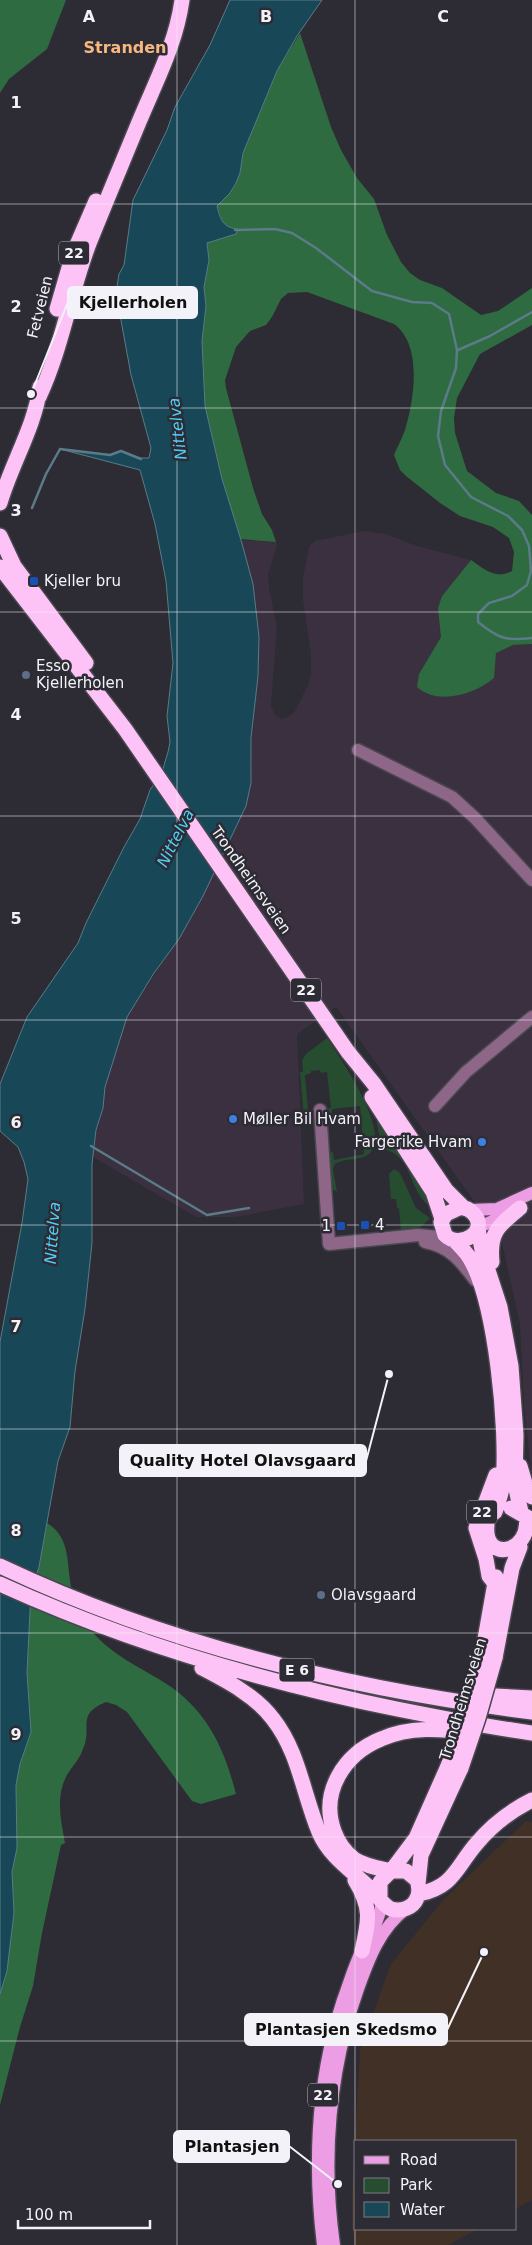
<svg xmlns="http://www.w3.org/2000/svg" width="532" height="2245" viewBox="0 0 532 2245" font-family="'DejaVu Sans',sans-serif">
  <style>
    .commercial { fill: #413026 }
    .industrial { fill: #3a303f }
    .green { fill: #264d30 }
    .forest { fill: #2e6b40 }
    .water { fill: #184857; stroke: #5a7b87 }
    .lines { fill: none; stroke-linecap: round; stroke-linejoin: round }
    .stream { stroke: #5a7b87; stroke-width: 2.5 }
    .minor-casing { stroke: #49474f; stroke-width: 15 }
    .major-casing { stroke: #49474f; stroke-width: 15 }
    .highway-casing { stroke: #49474f; stroke-width: 18 }
    .minor { stroke: #8d6688; stroke-width: 12 }
    .major { stroke: #ed9de4; stroke-width: 12 }
    .highway { stroke: #fdc3f6; stroke-width: 15 }
    .highway-bridge-casing { stroke: #49474f; stroke-width: 18; stroke-linecap: butt }
    .highway-bridge { stroke: #fdc3f6; stroke-width: 15 }
    .grid { fill: none; stroke: #f3f2f8; stroke-width: 1; stroke-opacity: 0.55 }
    .transit-dot { fill: #1a4fb4; stroke: #2d2b34; stroke-width: 2 }
    .service-dot { fill: #5c6f8a; stroke: #2d2b34; stroke-width: 2 }
    .shop-dot { fill: #3f7fe0; stroke: #2d2b34; stroke-width: 2 }
    .labels { text-anchor: middle; stroke-width: 5; stroke-linejoin: round; paint-order: stroke }
    .shield { fill: #2d2b34; stroke: #b8b6bd; stroke-width: 1 }
    .shield-label { font-size: 14px; font-weight: bold; fill: #f3f2f8 }
    .street-label { font-size: 15px; fill: #f3f2f8; stroke: #2d2b34 }
    .poi-label { font-size: 15px; fill: #f3f2f8; stroke: #2d2b34; text-anchor: start }
    .neighbourhood-label { font-size: 16px; font-weight: bold; fill: #f5b881; stroke: #2d2b34 }
    .water-label { font-size: 16px; font-style: italic; fill: #4ecff7; stroke: #2d2b34 }
    .grid-label { font-size: 16px; text-anchor: middle; font-weight: bold; fill: #f3f2f8; stroke: #2d2b34; stroke-width: 5; stroke-linejoin: round; paint-order: stroke }
    .leader { fill: none; stroke: #f3f2f8; stroke-width: 2 }
    .callout-dot { fill: #f3f2f8; stroke: #2d2b34; stroke-width: 2 }
    .callout { fill: #f3f2f8; stroke: #f3f2f8; stroke-width: 2 }
    .callout-label { font-size: 16px; text-anchor: middle; font-weight: bold; fill: #111 }
  </style>
  <rect width="100%" height="100%" fill="#2d2b34"/>
  <path class="commercial" d="M526,1821l6,1v378l-16,9v-68h-160v88h122l-30,16h-93l-3,-18v-35l8,-142 31,-86 53,-65z"/>
  <path class="industrial" d="M364,531l22,3 31,12 54,14 -29,36 -1,41 -22,37 76,-14 1,-7 17,-8 19,-1v836l-8,-74 -4,-82 -19,-85 -165,-232 -39,27 7,170 -68,13h-40l-103,-60v-11l10,-38 2,-21 22,-70 65,-100 54,-111 6,-36 -1,-32 7,-62 1,-39 -6,-53 -12,-44 35,2 1,4 -9,29 1,13 8,39 -6,79 4,9 7,4 6,-2 7,-6 14,-28 2,-9v-20l-8,-54v-22l6,-32 6,-5z"/>
  <path class="green" d="M327,1038c13,20 63,91 44,114 -8,10 -26,5 -36,12l-2,5 4,23 -5,-3 -3,-36 4,-1 1,8 30,-6 -4,-48 -28,3v6l-8,-3v-3l7,-1 -4,-36 -6,1 -1,-3 -9,1v2l-6,2 3,36h7l1,15 -5,-4 -1,-6 -6,1 -4,-45h3l-1,-12 4,-6z
    M374,1109l52,81 5,17c-24,-15 -16,-52 -49,-58z
    M394,1169l6,4 16,35 14,10 -9,9 -20,4 -2,-23h-2l-1,-9h-5l-2,-25z"/>
  <path class="forest" d="M0,0h66l-19,49 -38,30 -9,14z
    M300,33l31,94 10,23 16,28 17,21 13,36 14,27 9,11 10,7 22,8 39,27 17,-4 34,-23v37l-52,29 -23,44 -3,20 1,15 12,38 29,22 23,8 13,14v129l-19,1 -17,8 -2,25c-19,16 -56,28 -77,9l2,-13 22,-37 -3,-29 4,-12 29,-36c13,9 25,20 41,11l2,-19 -5,-14 -16,-11 -33,-11 -20,-13 -34,-27 -6,-6 -6,-15c3,-8 8,-16 11,-25 9,-30 18,-85 -11,-106l-87,-32 -19,1 -7,6 -9,18 -6,8 -16,6 -14,16 -11,33 1,8 27,100 9,26 10,16 4,12 -36,-3 -18,-60 -17,-73 -3,-65 4,-35 -2,-19 5,-27 -2,-18 22,-13 -7,-7 -5,-16 13,-13 6,-10 4,-10 3,-20 34,-82z
    M47,1523c25,15 19,43 25,68 3,13 10,27 18,38 17,22 43,35 67,49 47,27 66,65 79,116l-35,10 -9,-3 -65,-89 -11,-7 -10,-3c-31,13 -13,25 -23,47 -3,10 -11,17 -16,26 -12,22 -6,45 -2,68l-4,2 -19,88 -9,53 -13,41 -20,78v-111l7,-23 7,-58 -2,-41 5,-24 -1,-63 4,-21 11,-32 -4,-59 4,-82 8,-24z"/>
  <path class="water" d="M230,0h92l-25,36 -20,35 -34,82 -3,20 -4,10 -6,10 -13,13c3,13 6,22 21,23l-2,5 -29,9 2,17 -5,27 2,19 -4,35 3,65 17,73 19,61 12,44 6,53 -1,39 -7,62v45l-5,23 -43,90 -24,43 -25,34 -27,44 -22,70 -2,21 -7,22 -4,34v79l-7,66 -10,62 -5,56 -12,34 -19,106 -8,24 -4,82 4,59 -11,32 -4,21 1,63 -5,24 2,41 -7,58 -7,23v-652l22,-119 6,-44 -4,-17 -6,-15 -18,-16v-47l27,-67 51,-74 8,-20 38,-76 16,-28 10,-29 12,-18 6,-20 2,-10 -3,-26 6,-53 -7,-82 -11,-57 -15,-54 -80,-21 50,6 11,-4 17,7h11l2,-10 -20,-73 -15,-82 3,-19 5,-9 9,-65 34,-70 8,-23 35,-62z"/>
  <g class="lines">
    <path class="stream" d="M235,230l40,-1 17,4 24,15 56,43 40,11 20,1 17,11 8,36 -1,18 -15,43 -3,25 7,29 26,32 37,19 14,14 7,16 2,25 -4,14 -15,11 -23,7 -11,11v8c21,17 28,19 54,16
      M458,350l32,-14 42,-24
      M32,508l14,-34 14,-25 50,6 11,-4 20,8
      M91,1146l116,69 42,-7"/>
    <g class="minor-casing">
      <path id="minor" d="M358,750l94,47 23,21 57,62
        M435,1106l31,-34 66,-55
        M320,1110l9,134 89,-9 30,3
        M425,1242c24,4 36,19 50,38"/>
    </g>
    <g class="major-casing">
      <path id="major" d="M470,1210l27,-1 35,-16
        M479,1227l32,-14
        M323,2245c-10,-82 -6,-166 20,-245 6,-16 11,-34 19,-50 9,-18 17,-28 20,-48
        M334,2245c-12,-85 -5,-175 24,-256 11,-31 22,-61 49,-81"/>
    </g>
    <g class="highway-casing">
      <path id="highway" d="M57,309l16,-55 23,-53
        M39,397c23,-49 31,-105 51,-156 16,-40 33,-80 49,-119 17,-41 37,-78 43,-122
        M0,503c11,-38 35,-77 40,-116
        M0,536l14,30 72,97
        M0,567l125,162 223,323 26,32 72,106 17,17
        M372,1097l61,95 9,27
        M459,1208c6,-1 10,1 14,5 18,18 -14,37 -28,22l-4,-13 5,-8z
        M478,1229l5,26 17,52 11,59 5,69 -1,49 6,28
        M454,1240c5,5 11,11 15,17 27,44 39,174 34,226 -1,10 -5,20 -8,29
        M492,1262c-3,-30 6,-36 28,-54
        M520,1466l5,17 7,14
        M496,1475l-20,53 10,31 3,17 7,9
        M511,1508l21,12
        M487,1525c-4,39 45,28 39,-8
        M0,1566c167,79 349,123 532,146
        M0,1584c127,58 260,97 397,125 45,9 90,18 135,24
        M482,1656l14,-79
        M495,1658l17,-90 8,-21
        M202,1668c25,13 54,28 71,51 26,33 30,75 46,113 10,24 32,38 51,56 7,6 12,17 21,21 10,3 22,-1 26,-11 3,-6 2,-12 0,-18l-11,-9h-15l-11,11v16
        M476,1695l56,3
        M392,1870l24,-32 32,-72
        M391,1871c-13,-3 -26,-5 -37,-12 -9,-7 -16,-17 -20,-28 -14,-39 10,-77 47,-92 29,-13 60,-10 91,-7
        M355,1880c17,28 14,40 7,71
        M418,1884l3,-29 40,-87
        M419,1894c35,-7 37,-27 58,-51 16,-19 33,-32 55,-43"/>
    </g>
    <use href="#minor" class="minor"/>
    <use href="#major" class="major"/>
    <use href="#highway" class="highway"/>
    <g class="highway-bridge-casing">
      <path id="highway-bridge" d="M448,1766l18,-52 16,-58
        M461,1768l17,-50 17,-60"/>
    </g>
    <use href="#highway-bridge" class="highway-bridge"/>
  </g>
  <path class="grid" d="M177,0v2245M355,0v2245M0,204h532M0,408h532M0,612h532M0,816h532M0,1020h532M0,1225h532M0,1429h532M0,1633h532M0,1837h532M0,2041h532"/>
  <g class="transit-dot">
    <rect x="29" y="576" width="10" height="10" rx="2.5"/>
    <rect x="360" y="1220" width="10" height="10" rx="2.5"/>
    <rect x="336" y="1221" width="10" height="10" rx="2.5"/>
  </g>
  <g class="service-dot">
    <circle cx="26" cy="675" r="5"/>
    <circle cx="321" cy="1595" r="5"/>
  </g>
  <g class="shop-dot">
    <circle cx="233" cy="1119" r="5"/>
    <circle cx="482" cy="1142" r="5"/>
  </g>
  <g class="labels">
    <g class="shield">
      <rect x="59" y="241.5" width="30" height="23" rx="4"/>
      <rect x="291" y="978.5" width="30" height="23" rx="4"/>
      <rect x="467" y="1500.5" width="30" height="23" rx="4"/>
      <rect x="279.5" y="1658.5" width="35" height="23" rx="4"/>
      <rect x="308" y="2083.5" width="30" height="23" rx="4"/>
    </g>
    <g class="shield-label">
      <text x="74" y="258">22</text>
      <text x="306" y="995">22</text>
      <text x="482" y="1517">22</text>
      <text x="297" y="1675">E 6</text>
      <text x="323" y="2100">22</text>
    </g>
    <g class="street-label">
      <text transform="translate(40 307) rotate(-76)" y="5">Fetveien</text>
      <text transform="translate(251 880) rotate(55)" y="5">Trondheimsveien</text>
      <text transform="translate(463 1699) rotate(-73)" y="5">Trondheimsveien</text>
    </g>
    <g class="poi-label">
      <text x="44" y="586">Kjeller bru</text>
      <text x="36" y="671">Esso<tspan x="36" dy="17">Kjellerholen</tspan></text>
      <text x="243" y="1124">Møller Bil Hvam</text>
      <text x="472" y="1147" text-anchor="end">Fargerike Hvam</text>
      <text x="375" y="1230">4</text>
      <text x="331" y="1231" text-anchor="end">1</text>
      <text x="331" y="1600">Olavsgaard</text>
    </g>
    <g class="neighbourhood-label">
      <text x="125" y="53">Stranden</text>
    </g>
    <g class="water-label">
      <text transform="translate(177 429) rotate(-97)" y="6">Nittelva</text>
      <text transform="translate(175 838) rotate(-63)" y="6">Nittelva</text>
      <text transform="translate(52 1233) rotate(-86)" y="6">Nittelva</text>
    </g>
  </g>
  <g class="grid-label">
    <text x="89" y="22">A</text>
    <text x="266" y="22">B</text>
    <text x="443" y="22">C</text>
    <text x="16" y="108">1</text>
    <text x="16" y="312">2</text>
    <text x="16" y="516">3</text>
    <text x="16" y="720">4</text>
    <text x="16" y="924">5</text>
    <text x="16" y="1128">6</text>
    <text x="16" y="1332">7</text>
    <text x="16" y="1536">8</text>
    <text x="16" y="1740">9</text>
  </g>
  <path class="leader" d="M31 394L68 302M389 1374L366 1461M484 1952L447 2030M338 2184L289 2146"/>
  <g class="callout-dot">
    <circle cx="31" cy="394" r="5"/>
    <circle cx="389" cy="1374" r="5"/>
    <circle cx="484" cy="1952" r="5"/>
    <circle cx="338" cy="2184" r="5"/>
  </g>
  <g class="callout">
    <rect x="68" y="287" width="129" height="31" rx="5"/>
    <rect x="120" y="1445" width="246" height="31" rx="5"/>
    <rect x="245" y="2014" width="202" height="31" rx="5"/>
    <rect x="174" y="2131" width="115" height="31" rx="5"/>
  </g>
  <g class="callout-label">
    <text x="133" y="308">Kjellerholen</text>
    <text x="243" y="1466">Quality Hotel Olavsgaard</text>
    <text x="346" y="2035">Plantasjen Skedsmo</text>
    <text x="232" y="2152">Plantasjen</text>
  </g>
  <rect x="354" y="2140" width="162" height="90" fill="#2d2b34" stroke="#7c7b82"/>
  <rect x="364" y="2156" width="25" height="8" fill="#ed9de4" stroke="#7c7b82"/>
  <text x="400" y="2165" font-size="15" fill="#f3f2f8">Road</text>
  <rect x="364" y="2178" width="25" height="15" fill="#264d30" stroke="#7c7b82"/>
  <text x="400" y="2190" font-size="15" fill="#f3f2f8">Park</text>
  <rect x="364" y="2202" width="25" height="15" fill="#184857" stroke="#7c7b82"/>
  <text x="400" y="2215" font-size="15" fill="#f3f2f8">Water</text>
  <path d="M18 2220v8h132v-8" fill="none" stroke="#f3f2f8" stroke-width="2.5"/>
  <text x="25" y="2220" font-size="15" fill="#f3f2f8" stroke="#2d2b34" stroke-width="4" paint-order="stroke">100 m</text>
</svg>
